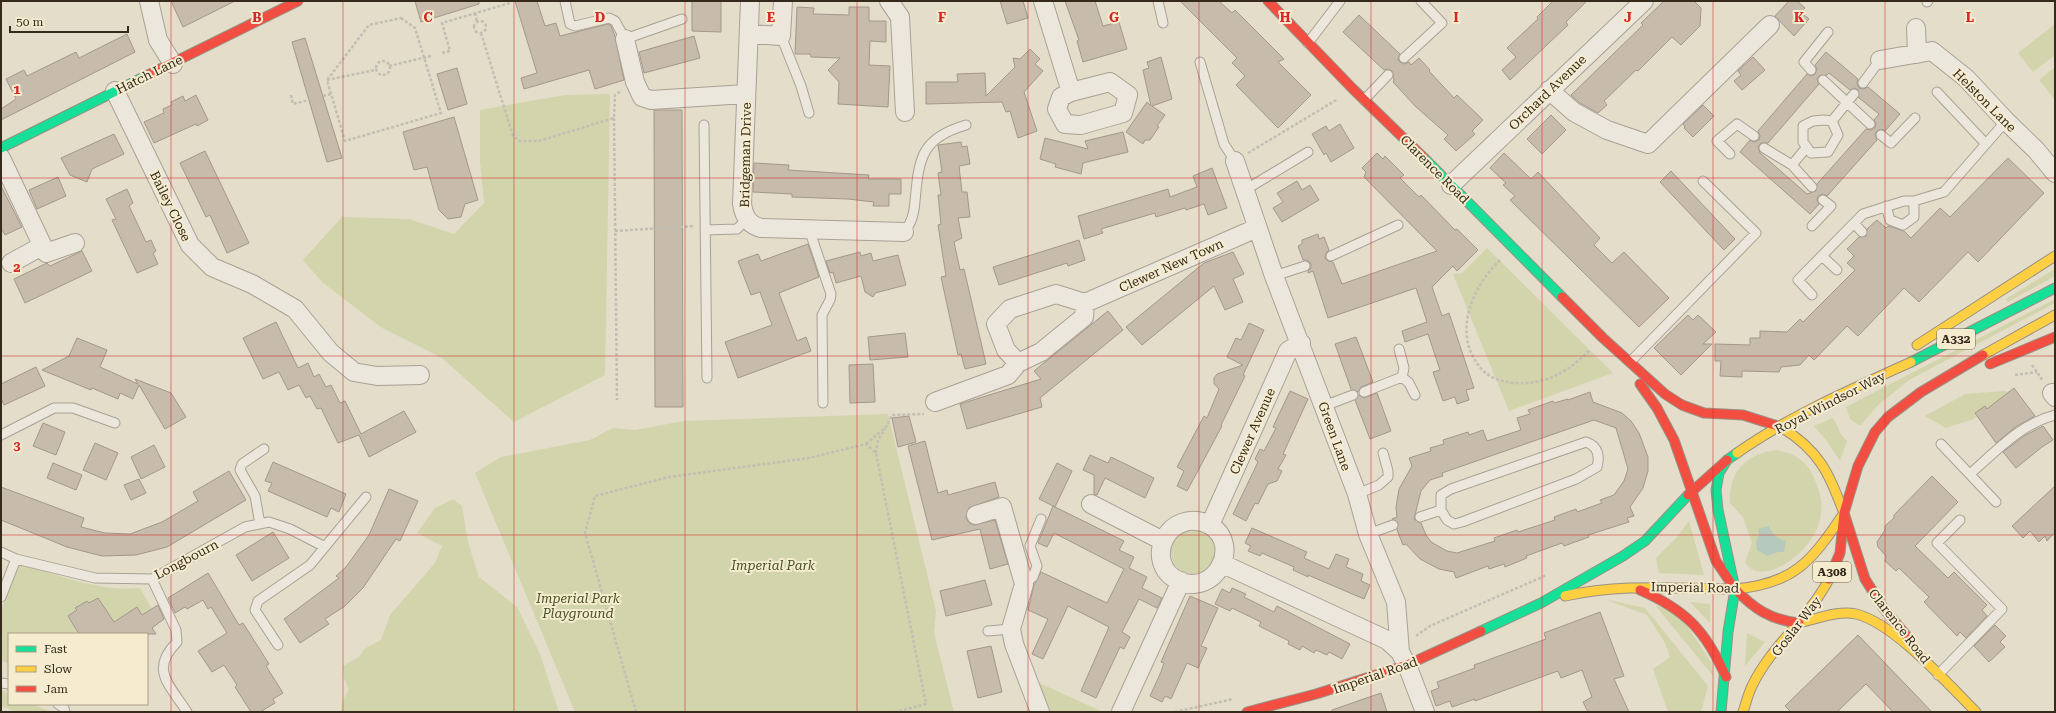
<svg xmlns="http://www.w3.org/2000/svg" width="2056" height="713" viewBox="0 0 2056 713" font-family="'Roboto Serif',serif">
  <style>
    .green { fill: #d2d4ac }
    .water { fill: #b6c9bd }
    .building { fill: #c7bbab; stroke: #a3988a; fill-rule: evenodd }
    .lines { fill: none; stroke-linecap: round; stroke-linejoin: round }
    .lane-casing { stroke: #a9a194; stroke-width: 11 }
    .street-casing { stroke: #a9a194; stroke-width: 20 }
    .fast-casing { stroke: #989184; stroke-width: 11 }
    .slow-casing { stroke: #989184; stroke-width: 11 }
    .jam-casing { stroke: #989184; stroke-width: 11 }
    .path { stroke: #c3beb3; stroke-width: 2.5; stroke-dasharray: 3 2; stroke-linecap: butt }
    .lane { stroke: #ebe7dc; stroke-width: 9 }
    .street { stroke: #ebe7dc; stroke-width: 18 }
    .fast { stroke: #16e098; stroke-width: 9 }
    .slow { stroke: #ffcf43; stroke-width: 9 }
    .jam { stroke: #f24e42; stroke-width: 9 }
    .grid { fill: none; stroke: #d62828; stroke-width: 1; stroke-opacity: 0.55 }
    .labels { text-anchor: middle; stroke-width: 4; stroke-linejoin: round; paint-order: stroke }
    .shield { fill: #f5eccf; stroke: #6f6452; stroke-width: 1 }
    .shield-label { font-size: 12px; font-weight: bold; fill: #362a1c }
    .street-label { font-size: 13px; fill: #362a1c; stroke: #f5eccf }
    .park-label { font-size: 13px; font-style: italic; fill: #455223; stroke: #f5eccf }
    .grid-label { font-size: 13px; text-anchor: middle; font-weight: bold; fill: #d62828; stroke: #f5eccf; stroke-width: 4; stroke-linejoin: round; paint-order: stroke }
  </style>
  <rect width="100%" height="100%" fill="#e4ddca"/>
  <path class="green" d="M2055,24v31l-22,17 -15,-19z
    M2055,67v33l-16,-20z
    M610,94l-5,281 -91,47 -72,-64 -60,-30 -60,-46 -19,-22 39,-43 67,2 45,15 30,-31 -4,-41v-52l85,-15z
    M1487,248l126,125 -104,38 -56,-137 9,-1z
    M2055,269v7l-47,26 -2,-3z
    M2055,299v4l-146,77 -32,26 -17,20 -10,-7 -4,-12z
    M2005,391l9,4 -31,16 -9,8 -28,9 -21,-12 40,-22z
    M888,414l48,197 -2,22 20,79h-379l-100,-239 26,-16 89,-17 23,-12 22,2 49,-9z
    M1833,418l8,16 6,7 -7,20 -14,-21 -12,-14z
    M1777,450c17,3 30,11 37,28 5,11 9,23 7,35 -1,12 -7,24 -15,33 -13,16 -47,39 -61,16l7,-19 -9,-26 -13,-14c-2,-30 16,-50 47,-53z
    M453,499l9,7 6,36 11,35 38,30 23,47 19,58h-218l1,-10 7,-13 -5,-10 -1,-13 16,-9 5,-8 17,-9 9,-25 45,-52 7,-17 -25,-13 18,-25z
    M1689,521l15,54 -45,-2 -3,-15 21,-21z
    M1171 552a22 22 0 1 1 44 0a22 22 0 1 1-44 0Z
    M19,563c39,12 79,29 121,25l12,21 -10,6 -5,-8 -14,9 -14,13 -11,-31 -9,5 -2,-2 -11,7 1,2 -9,6 9,15 -1,3h-67v30l-8,-4v-50z
    M1604,599l41,9 63,78 -7,26h-33l-15,-43 17,-12 -5,-14 -18,-28z
    M1690,602l20,2v19z
    M1655,605l24,9 32,48 2,14z
    M1747,633l18,9 -20,24z
    M1037,682l66,30h-56z
    M1,690l8,4v10h24l18,8h-35l-15,-6z"/>
  <path class="water" d="M1769,526c2,7 10,14 17,15l-2,11h-6l-11,4 -10,-6 -1,-8 3,-7 -1,-6z"/>
  <path class="building" d="M171,1h64l-52,26z
    M415,1h64v3l-58,18z
    M515,1h22l8,25 11,-3 4,13 48,-12 3,2 4,10 9,44 -29,9 -6,-19 -65,19 -3,-11 16,-5z
    M692,1h29v31l-29,-1z
    M1000,1h23l5,17 -21,6z
    M1065,1h30l8,25 16,-4 8,27 -44,13 -6,-21 2,-1z
    M1180,1h39l13,12 3,-3 49,49 -6,3 33,33 -33,33 -42,-43 9,-9 -13,-13 5,-5z
    M1553,1h34l-21,21 2,3 -58,55 -8,-10 14,-13 -9,-9 31,-29 -1,-2z
    M1664,1h30l7,7 -1,18 -19,19 -9,-8 -34,34 -2,-1 -32,31 3,4 -9,8 -18,-10 -9,-8 72,-70 -2,-2z
    M1789,1h8l8,7 -4,4 8,7 -15,17 -19,-20z
    M797,7l17,1 -1,6 36,1v-8h20v14h17v21l-16,-1 -1,24 21,1 -2,41 -50,-3 1,-22 -11,-12 12,-12 -29,-1 -1,-3h-15z
    M1359,15l41,39 -2,5 2,3 5,2 4,-2 2,3 8,-7 11,12 -1,1 25,27 3,-3 26,25 -11,11 3,3 -19,17 -12,-12 4,-4 -33,-29 -22,-24 1,-2 -2,-9 -3,-2 -5,1 -41,-38z
    M127,34l8,18 -134,68v-11l15,-10 -10,-20 18,-9 3,6 49,-24 3,6z
    M694,36l6,22 -56,15 -5,-21z
    M305,38l37,120 -15,4 -35,-120z
    M1030,49l10,10 -5,5 8,7 -19,21 13,39 -19,7 -8,-27 -4,1 -4,-10 -76,2v-22h32l-1,-8 28,-1 1,23 29,-29 -2,-9 7,1z
    M1826,52l32,27 -1,4 2,5 4,1 5,-2 32,27 -15,17 -3,-2 -5,2 -2,3 2,6 -50,56 -4,-2 -5,2 -1,4 2,4 -9,10 -70,-62 10,-12 4,2 5,-2 1,-4 -2,-5 49,-57 5,2 3,-2 2,-5 -2,-4zM1829,73l21,17 5,-2 3,2 1,8 20,16 -5,6 2,3 -1,5 -4,2 -5,-1 -49,55 -1,7 -9,3 -47,-41 -2,-6 3,-4h7l51,-59 -2,-5 2,-3 8,-1z
    M1161,57l11,42 -20,7 13,9 -8,11 2,1 -9,13h-5l-2,4 -17,-12 21,-30 4,4 -8,-36 6,-2 -2,-6z
    M1753,57l12,13 -23,20 -8,-9 7,-6 -3,-4z
    M457,68l10,36 -19,6 -11,-36z
    M196,95l12,25 -11,6 -1,-2 -42,19 -10,-21 20,-9 -1,-4 9,-4 -1,-3 12,-6 2,5z
    M1703,105l11,11 -21,21 -9,-9 1,-1 -2,-3z
    M654,110h28l1,297h-28z
    M1551,115l15,15 -24,24 -15,-15z
    M454,117l24,83 -13,4 -4,13 -13,2 -9,-9 -12,-43 -13,3 -11,-38z
    M1340,124l14,24 -23,14 -5,-9 -2,2 -12,-21 14,-8 3,5z
    M1123,132l5,20 -45,11 -2,11 -26,-7 1,-3 -16,-5 5,-21 43,11 -3,-8z
    M114,134l10,20 -32,15 -5,13 -17,-7 -9,-17z
    M961,142l1,5 5,-1 3,18 -11,2 3,26h5l3,25 -12,1 4,20 -8,4 6,28 4,-1 22,95 -21,5 -4,-15 -3,1 -17,-78 5,-1 -8,-51 3,-1 -3,-29h3l-3,-22 4,-1 -4,-27z
    M205,151l44,92 -22,10 -17,-38 -4,2 -26,-54z
    M1377,153l6,6 2,-3 19,19 -4,3 19,19 2,-2 34,35 2,-1 21,21 -21,21 -4,-5 -21,21 10,29 7,-3 25,75 -8,2 3,10 -12,4 -2,-7 -12,4 -10,-29 7,-2 -12,-36 -23,8 -3,-11 25,-9 -11,-34 -88,30 -15,-47 -5,2v-2l3,-3v-4l-4,-4h-4l-5,-14 4,-2v-4l16,-6 1,5 5,-2 5,13 -3,3 -1,5 3,3 5,1 9,22 95,-33 -73,-74 2,-5 -4,-4z
    M1504,153l27,26 7,-7 62,66 -6,7 18,18 12,-11 45,46 -30,29 -129,-127 5,-4 -12,-11 3,-2 -16,-15z
    M2008,158l36,35 -66,69 -10,-10 -49,50 -15,-14 -46,48 -11,-10 -33,34 -5,-5 -9,10 -19,2 -2,5 -37,-1v6l-22,-1 1,-15h-6v-17l35,1v-7h10v-7l27,1 13,-13 3,3 52,-52 -8,-7 7,-7 -7,-7 12,-12 7,-1 1,-7 10,-9 9,8 2,-2 16,5 7,7 29,-30 10,9z
    M754,163l35,2 -1,5 81,5 -1,4h33v15h-12v12h-16l1,-4 -26,-3 -56,-2v-3l-39,-2z
    M1212,168l15,40 -19,7 -4,-11 -18,6 -1,-2 -29,9 -1,-4 -54,16 2,4 -19,6 -6,-23 90,-27 2,8 27,-10 -4,-11z
    M1671,171l64,68 -11,11 -64,-68z
    M58,177l8,19 -29,13 -8,-19z
    M1297,181l5,9 8,-5 9,15 -37,22 -9,-14 10,-6 -6,-9z
    M1,186l21,41 -17,8 -4,-7z
    M127,189l6,14 -4,3 17,36 5,-2 5,11 -3,2 5,11 -21,9 -25,-53 4,-1 -10,-20z
    M1079,240l6,20 -17,6 -1,-3 -68,22 -6,-18z
    M808,244l11,33 -40,16 18,48 9,-4 5,14 -73,27 -13,-36 47,-17 -12,-33 -9,3 -13,-34 20,-7 3,7z
    M82,251l10,20 -67,32 -11,-24 33,-16 3,3z
    M860,252l1,4 10,-3 2,8 25,-6 8,30 -31,8 -2,4 -8,-5 -4,-16 -25,7 -3,-11 -3,1 -4,-12z
    M1233,252l11,22 -11,5 10,23 -18,8 -11,-24 -72,59 -16,-18 78,-64z
    M1108,311l15,19 -83,68 2,9 -75,22 -7,-25 81,-25 -7,-8z
    M1688,315l5,5 5,-5 18,17 -13,12h9l-31,31 -27,-27z
    M276,322l22,46 10,-5 6,14 5,-3 7,13 5,-2 9,18 5,-2 16,33 43,-23 12,21 -47,25 -10,-22 -21,8 -17,-35 -4,1 -7,-13 -4,2 -7,-13 -11,5 -9,-18 -16,7 -20,-41z
    M1249,323l15,7 -21,45 2,1 -24,49 1,1 -35,65 -10,-5 7,-15 -7,-4 27,-51 3,2 12,-29 -5,-5v-6l3,-4 26,-9 -16,-8 9,-19 5,2z
    M905,333l3,24 -38,3 -2,-23z
    M1356,337l17,45 -12,5 -3,5 -7,-3 -16,-45z
    M77,338l30,12 -7,17 38,17 -3,-5 36,14 15,24 -21,12 -26,-44 -6,14 -13,-6 -2,6 -26,-11 -1,2 -49,-20 27,-14z
    M873,364l2,38 -25,1 -1,-38z
    M36,367l9,19 -41,19 -3,-7v-14z
    M2014,388l21,28 -18,10 -21,17 -21,-30 10,-7 2,3z
    M1290,391l18,8 -25,55 3,1 -8,14 4,2 -5,10 -9,3 -10,20 -3,-1 -9,18 -13,-7 25,-52 -3,-3 5,-10 4,2 12,-23 -3,-1z
    M1590,392l3,10 29,11 9,8 8,12 9,24v14l-5,17 -13,19 4,9 -7,2 2,4 -41,13 1,2 -25,9 -2,-3 -36,13 1,2 -22,9 -1,-3 -15,5 -1,-3 -32,12 -2,-6 -15,-3 -19,-10 -14,-15 -3,1 -6,-15 1,-7 -6,-4 5,-2 -1,-10 3,-18 13,-23 -3,-8 22,-7 -1,-3 14,-4 -1,-4 25,-8 1,3 14,-5 4,11 34,-11 -4,-12 13,-4 -2,-4 25,-9 1,2 14,-4v1zM1594,420l22,8 12,41 -4,12 -10,14 -14,5 2,3 -25,9 -1,-3 -22,8 1,3 -37,12 -1,-2 -23,8 1,3 -38,12 -10,-2 -16,-9 -5,-7 -5,-12 -7,-4 7,-28 9,-11 13,-4 -1,-3z
    M1377,393l14,38 -21,8 -15,-39 4,-5 5,3z
    M909,416l7,26 -18,5 -6,-29z
    M43,423l22,9 -9,23 -23,-9z
    M2043,426l10,14 -11,7 -26,21 -13,-16 21,-16z
    M925,441l13,52 9,-3 1,5 47,-13 4,15 -30,11 -3,10 3,5 5,2 21,-5 13,44 -18,5 -10,-40 -48,11 -24,-94z
    M95,443l23,10 -12,27 -23,-10z
    M154,445l11,22 -24,12 -10,-22z
    M1090,455l18,8 3,-6 43,21 -9,20 -40,-20 -8,17 -3,-1v-19l-11,-5z
    M273,462l73,32 -7,18 -8,-4 -4,9 -59,-26 4,-8 -7,-2z
    M53,463l29,12 -6,15 -29,-12z
    M1057,463l15,8 -17,36 -16,-8z
    M229,471l17,29 -79,47 -31,8 -34,1 -35,-9 -66,-27v-33l83,31 -3,9 24,6 25,1 32,-12 36,-21 -5,-9z
    M1932,476l26,26 -43,44 33,32 6,-6 33,33 -5,5 5,6 -21,22 -6,-6 -3,4 -33,-34 5,-5 -30,-29 -3,3 -11,-10 1,-5 -8,-9 -1,-5 8,-12v-4l9,-8v-3z
    M139,479l7,14 -15,7 -7,-15z
    M2055,486v46l-8,9 -2,-5 -6,6 -9,-11 -7,7 -11,-12z
    M389,489l29,12 -18,40 -4,-2 -33,49 -18,18 -20,13 4,5 -29,19 -16,-24 55,-41 -3,-2 10,-9 23,-32z
    M1053,506l71,35 -5,9 15,7 -5,11 18,9 -5,11 20,10 -5,10 -18,-9 -17,33 8,5 -6,12 -4,-2 -24,51 -15,-7 28,-64 -41,-21 -25,53 -11,-5 16,-35 -20,-9 6,-25 7,-13 66,31 17,-34 -70,-36 -7,14 -9,-4z
    M1252,528l55,24 -3,6 25,11 7,-15 13,5 -3,8 17,7 -2,7 9,4 -6,14 -56,-24v2l-15,-7 1,-3 -32,-14 -2,3 -12,-5 3,-5 -6,-3z
    M273,532l16,26 -37,23 -16,-26z
    M208,573l31,52 4,-2 26,41 -3,2 17,27 -10,6 2,4 -15,9h-9l-16,-25 2,-2 -13,-20 -12,7 -14,-21 29,-18 -16,-26 -3,2 -5,-9 -16,9 -2,-2 -10,6 -7,-15z
    M985,580l7,25 -46,11 -6,-25z
    M1232,588l14,6 -2,3 30,15 3,-6 73,38 -8,15 -13,-7 -2,3 -11,-5 -2,3 -12,-7 -2,4 -12,-6 1,-3 -30,-15 2,-4 -29,-14 -2,3 -15,-7 7,-15 8,4z
    M1190,596l28,12 -17,38 6,2 -9,20 -11,-5 -16,36 -6,-3 -3,6 -12,-6 11,-24 3,-9 -3,-1z
    M98,598l16,24 23,-15 5,8 16,-10 6,14 -12,9 4,6h-77l-11,-18 9,-6 -2,-2 12,-7 2,2z
    M1600,612l24,64 -10,3 15,33h-41l-5,-10 9,-5 -10,-27 -21,8 -3,-7 -83,30v-2l-23,8 -2,-6 -14,5 -5,-15 8,-3 -2,-6 38,-14 -1,-3 72,-26 -2,-6z
    M1995,625l11,11 -6,6 5,5 -16,15 -15,-16z
    M1858,635l74,77h-39l-27,-28 -29,28h-46l-6,-6z
    M991,646l11,46 -24,6 -11,-47z
    M1381,693l6,19h-55v-2z"/>
  <g class="lines">
    <g class="lane-casing">
      <path id="lane" d="M565,1l5,23 5,2 34,-8 6,3 10,18 57,-20
        M1158,1l5,22
        M1927,2l1,-1
        M781,36l20,50 8,27
        M1308,43l32,-42
        M1404,58l38,-35 -21,-22
        M1200,62l24,82 11,17
        M1811,70l-7,-8 24,-30
        M1823,80l47,44
        M1863,83l17,-23
        M1937,92l49,52
        M1364,100l24,-25
        M1824,120l8,1 6,14 -10,17 -17,1 -8,-11v-16l10,-5z
        M1832,121l22,-27
        M704,125l3,253
        M1881,135l10,8 24,-25
        M1764,148l28,17 14,-17
        M1730,154l-13,-13 20,-17 17,12
        M1792,165l20,22
        M1245,190l63,-38
        M1886,206l4,14 13,5 11,-8v-16
        M1854,223l8,9
        M1812,226l19,-20 -8,-6
        M809,229l22,65 -1,6 -8,15 1,88
        M705,230l32,-1 10,-10
        M904,232c8,-9 10,-19 11,-31 4,-43 6,-63 51,-76
        M1331,256l67,-31
        M1822,256l15,14
        M1274,276l31,-10
        M1812,295l-14,-15 65,-66 41,-13h10l30,-9 62,-71
        M1399,349l5,19 -2,9
        M1630,362l126,-129 -53,-52
        M1402,377l7,6 6,12
        M1364,392l38,-15
        M1324,406l29,-11
        M1,435l53,-27h19l42,15
        M1941,444l55,58
        M1970,474c25,-22 52,-51 85,-59
        M1357,494l22,-9 9,-8v-6l-5,-18
        M1420,517l21,-7v-15l10,-6 135,-47c12,4 14,14 11,25l-21,12 -114,43 -8,2 -7,-4 -6,-10
        M260,524l-5,-28 -15,-26 2,-6 22,-15
        M1368,534l25,-9
        M1,552l15,7
        M152,579l24,51 1,12c-28,28 -7,43 10,70
        M1024,584l9,-7 4,-11 -7,-20 11,-27
        M1,597l15,-38 79,19 57,1 93,-52 24,-5 21,7 35,18
        M988,631l23,-2
        M278,645l-23,-35 3,-9 52,-36 56,-68
        M1938,675l64,-66 -65,-66 23,-23
        M1,683l8,1
        M58,704l6,4 1,4"/>
    </g>
    <g class="street-casing">
      <path id="street" d="M149,1l9,39 15,24
        M750,1l-8,203c2,13 7,21 19,24l143,4
        M889,1l11,16 5,95
        M1043,1l28,91
        M1916,28l1,26
        M749,34l32,2 2,-35
        M625,39l10,43 7,15 9,3 95,-6
        M1880,60l52,-9 34,27 40,43 30,29 19,23
        M1110,82l18,13 -5,18 -42,12 -16,-1 -8,-15 4,-12 10,-5z
        M1549,90l25,22 33,18 41,14 122,-119
        M115,91l75,154 22,22 40,17 43,25 36,44 23,19 23,4 43,-1
        M1,158l45,95 29,-10
        M1235,161l39,115 83,218 11,40 28,68 4,50 7,13 18,47
        M1451,185l193,-184
        M11,263l31,-17
        M1085,303l-29,-9 -46,15 -14,15 10,26 12,13 23,-11 43,-35 1,-14 172,-75
        M2052,393l3,4
        M935,402l73,-27 10,-12
        M1091,504l72,37
        M976,515l26,-8 22,77 -13,45 3,15 26,68
        M1210,525c-42,-20 -69,38 -31,56 35,16 64,-35 31,-56l78,-174 13,-8
        M1223,564l164,76 13,12
        M1121,712l60,-131"/>
    </g>
    <g class="fast-casing">
      <path id="fast" d="M1,148l147,-73
        M1424,158l138,139
        M1911,362l144,-74
        M1481,631l60,-28 82,-47 22,-15 43,-46
        M1721,712l7,-80 7,-43 -17,-79 -2,-20 3,-17 8,-13 10,-7"/>
    </g>
    <g class="slow-casing">
      <path id="slow" d="M1917,345l138,-89
        M1983,355l72,-40
        M1781,427c39,24 47,45 63,86
        M1737,453c54,-38 115,-64 174,-91
        M1735,589c58,-5 76,-27 107,-73
        M1565,596c57,-13 113,-7 170,-7
        M1799,623c18,-4 39,-13 57,-9 38,9 92,70 120,98
        M1743,712c3,-9 5,-18 9,-26 19,-40 57,-68 77,-107"/>
    </g>
    <g class="jam-casing">
      <path id="jam" d="M1268,1l85,88 71,69
        M148,75l150,-74
        M1562,297l41,41 62,56 17,11 22,8 39,2 38,12
        M1990,364l65,-27
        M1640,384l17,24 17,32 42,121 19,28
        M1688,495l39,-35
        M1844,513l21,66 19,30 22,26
        M1829,579l11,-26 4,-40 14,-47 17,-34 13,-15 33,-25 62,-37
        M1735,589c19,20 36,31 64,34
        M1640,590c46,20 66,41 86,87
        M1247,712l69,-18 91,-29 74,-34"/>
    </g>
    <path class="path" d="M475,13l2,9
      M401,18l14,10 26,85 -96,28 -18,-61 42,-55z
      M474 27a6 6 0 1 1 12 0a6 6 0 1 1-12 0Z
      M481,33l32,103 7,5h19l75,-23 1,-23 7,-5
      M442,53l8,-2 -8,-28 68,-20
      M376 68a7 7 0 1 1 14 0a7 7 0 1 1-14 0Z
      M389,66l42,-10
      M327,80l48,-10
      M291,95l2,9 16,-4
      M323,96l8,-2
      M614,118l3,282
      M1248,153l90,-54
      M615,231l80,-5
      M1500,260c-27,26 -48,72 -21,106 16,22 54,20 76,10 13,-6 24,-16 34,-25
      M2032,365l11,16
      M2015,375l22,-3
      M866,444l20,-17 6,-12 32,-1
      M876,453l2,-13 7,-11
      M1416,636l14,-10 117,-51
      M636,712l-51,-179 10,-37 74,-19 140,-19 57,-14 10,9 50,251 -31,8
      M1175,712l58,-13"/>
    <use href="#lane" class="lane"/>
    <use href="#street" class="street"/>
    <use href="#fast" class="fast"/>
    <use href="#slow" class="slow"/>
    <use href="#jam" class="jam"/>
  </g>
  <path class="grid" d="M171,1v711M343,1v711M514,1v711M685,1v711M857,1v711M1028,1v711M1199,1v711M1371,1v711M1542,1v711M1713,1v711M1885,1v711M1,178h2054M1,356h2054M1,535h2054"/>
  <g class="labels">
    <g class="shield">
      <rect x="1937" y="329" width="38" height="20" rx="3"/>
      <rect x="1813" y="562" width="38" height="20" rx="3"/>
    </g>
    <g class="shield-label">
      <text x="1956" y="343">A332</text>
      <text x="1832" y="576">A308</text>
    </g>
    <g class="street-label">
      <text transform="translate(149 74) rotate(-26)" y="5">Hatch Lane</text>
      <text transform="translate(1547 92) rotate(-44)" y="5">Orchard Avenue</text>
      <text transform="translate(1985 100) rotate(45)" y="5">Helston Lane</text>
      <text transform="translate(745 155) rotate(-89)" y="5">Bridgeman Drive</text>
      <text transform="translate(1435 169) rotate(45)" y="5">Clarence Road</text>
      <text transform="translate(171 206) rotate(64)" y="5">Bailey Close</text>
      <text transform="translate(1171 265) rotate(-24)" y="5">Clewer New Town</text>
      <text transform="translate(1830 402) rotate(-27)" y="5">Royal Windsor Way</text>
      <text transform="translate(1252 431) rotate(-66)" y="5">Clewer Avenue</text>
      <text transform="translate(1335 436) rotate(70)" y="5">Green Lane</text>
      <text transform="translate(186 559) rotate(-28)" y="5">Longbourn</text>
      <text transform="translate(1695 587) rotate(1)" y="5">Imperial Road</text>
      <text transform="translate(1796 626) rotate(-52)" y="5">Goslar Way</text>
      <text transform="translate(1900 626) rotate(52)" y="5">Clarence Road</text>
      <text transform="translate(1375 675) rotate(-19)" y="5">Imperial Road</text>
    </g>
    <g class="park-label">
      <text x="773" y="570">Imperial Park</text>
      <text x="578" y="603">Imperial Park<tspan x="578" dy="15">Playground</tspan></text>
    </g>
  </g>
  <g class="grid-label">
    <text x="257" y="22">B</text>
    <text x="428" y="22">C</text>
    <text x="600" y="22">D</text>
    <text x="771" y="22">E</text>
    <text x="942" y="22">F</text>
    <text x="1114" y="22">G</text>
    <text x="1285" y="22">H</text>
    <text x="1456" y="22">I</text>
    <text x="1628" y="22">J</text>
    <text x="1799" y="22">K</text>
    <text x="1970" y="22">L</text>
    <text x="17" y="94">1</text>
    <text x="17" y="272">2</text>
    <text x="17" y="450">3</text>
  </g>
  <rect width="2056" height="713" fill="none" stroke="#362a1c" stroke-width="4"/>
  <rect x="8" y="633" width="140" height="72" fill="#f5eccf" stroke="#a99e87"/>
  <rect x="16" y="646" width="20" height="6" fill="#16e098" stroke="#a99e87"/>
  <text x="44" y="653" font-size="12" fill="#362a1c">Fast</text>
  <rect x="16" y="666" width="20" height="6" fill="#ffcf43" stroke="#a99e87"/>
  <text x="44" y="673" font-size="12" fill="#362a1c">Slow</text>
  <rect x="16" y="686" width="20" height="6" fill="#f24e42" stroke="#a99e87"/>
  <text x="44" y="693" font-size="12" fill="#362a1c">Jam</text>
  <path d="M10 26v6h118v-6" fill="none" stroke="#362a1c" stroke-width="2"/>
  <text x="16" y="26" font-size="12" fill="#362a1c" stroke="#f5eccf" stroke-width="3" paint-order="stroke">50 m</text>
</svg>
